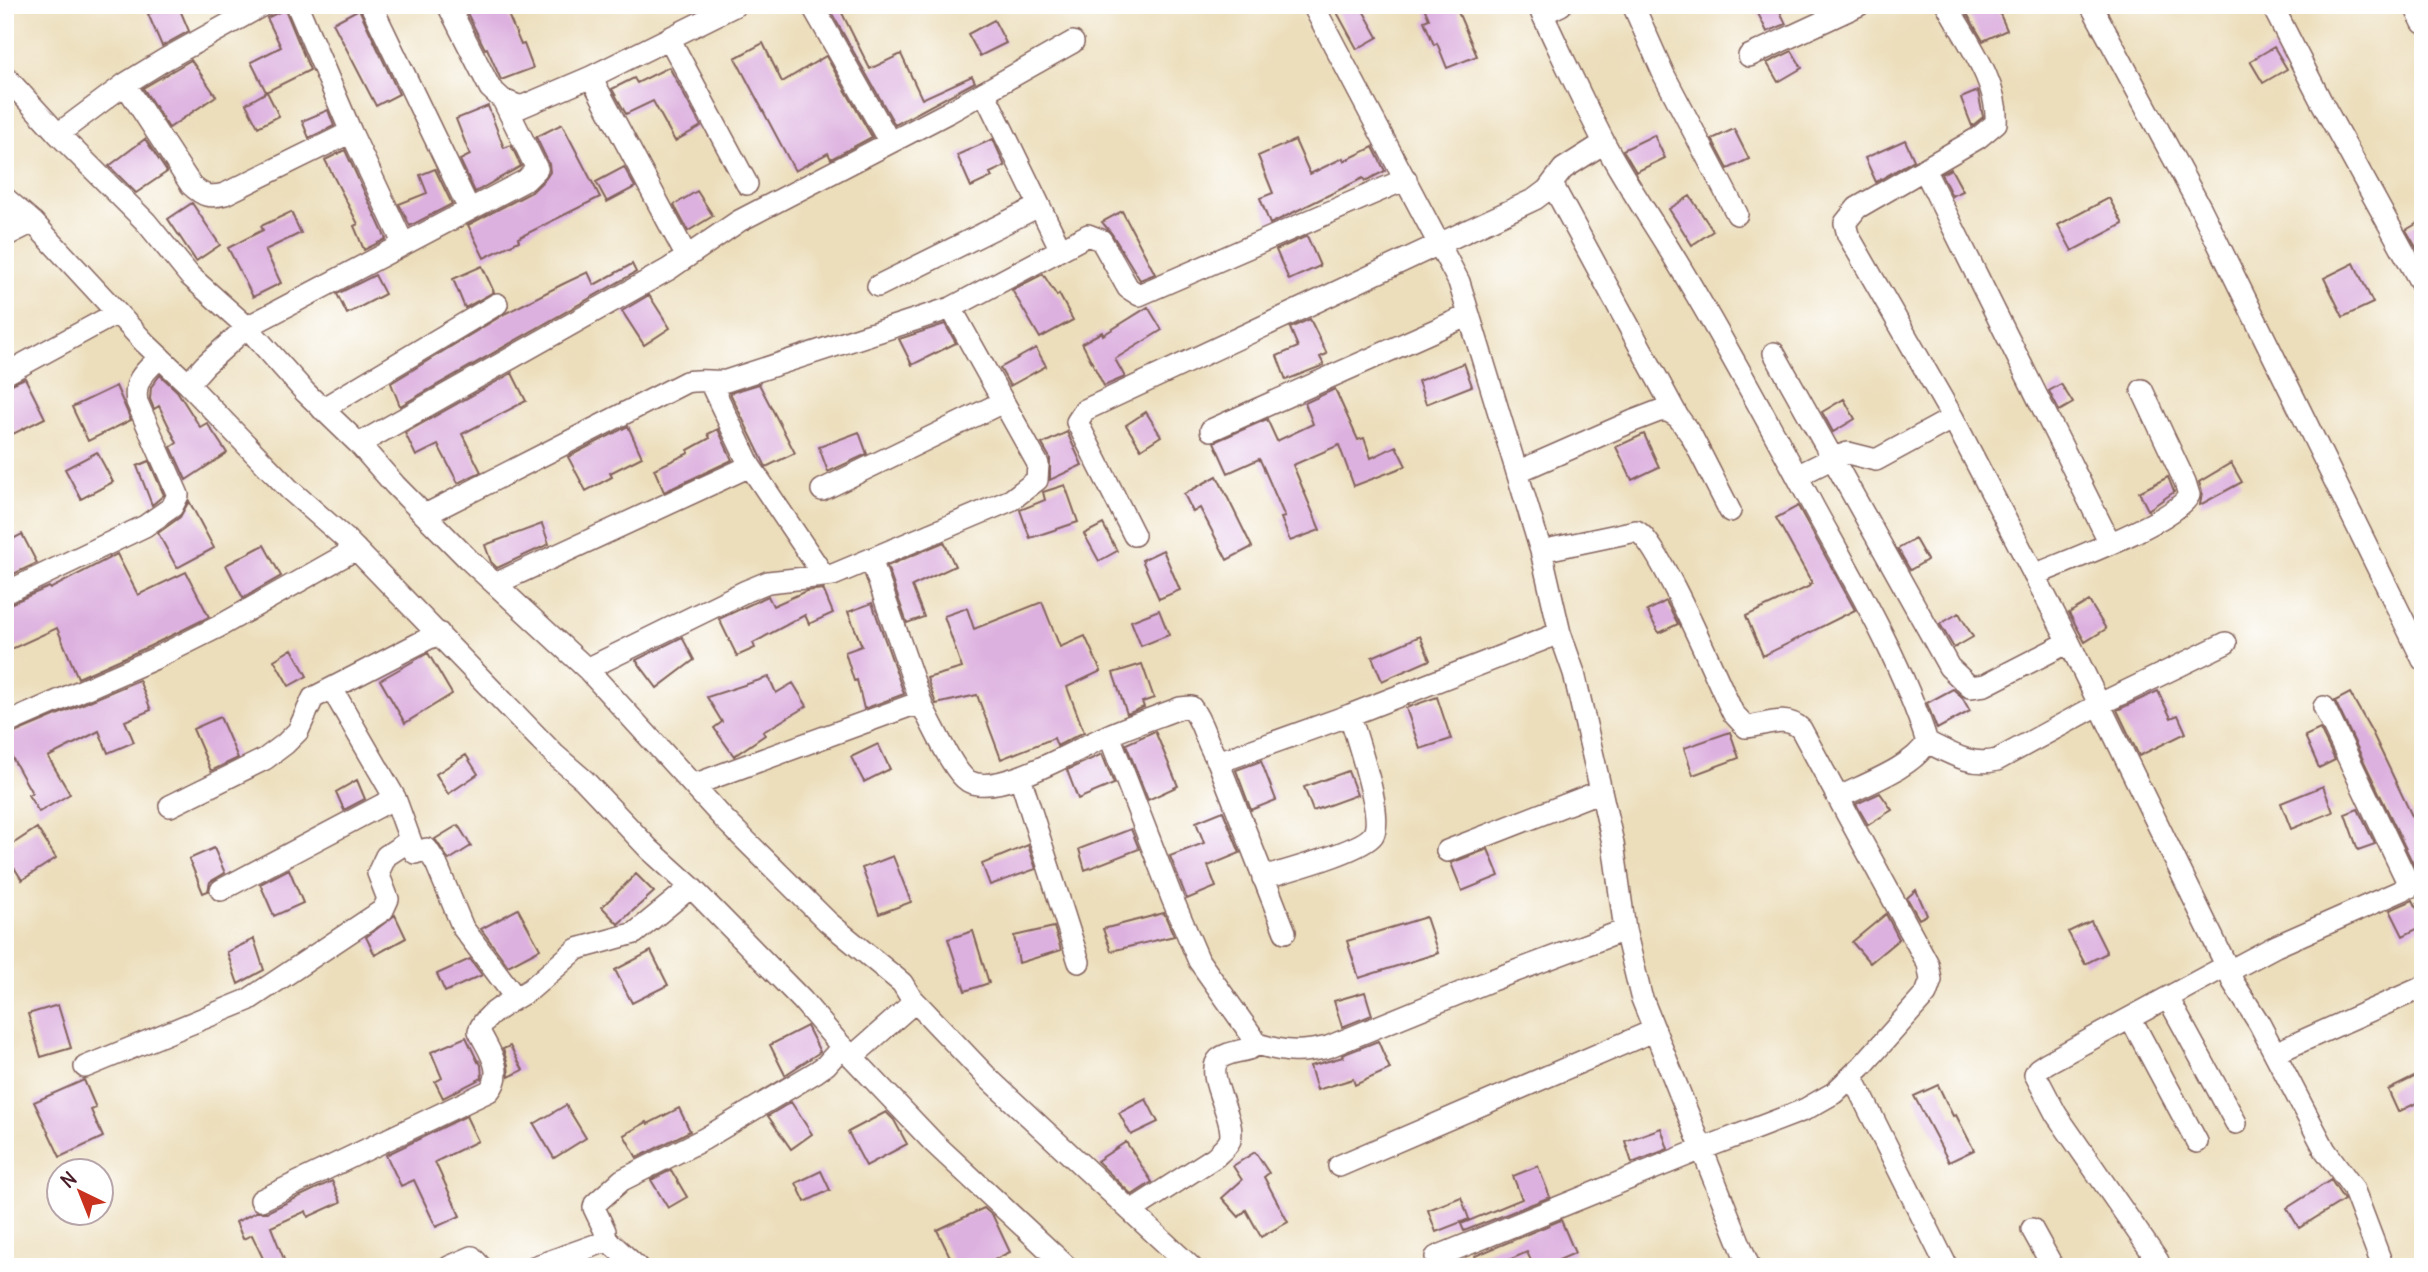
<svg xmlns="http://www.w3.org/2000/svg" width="2428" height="1272" viewBox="0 0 2428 1272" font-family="Delius,sans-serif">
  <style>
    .building { fill: #ddb1df }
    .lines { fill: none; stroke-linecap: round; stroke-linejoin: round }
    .minor-casing { stroke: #83625d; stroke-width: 24 }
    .minor { stroke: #fff; stroke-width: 21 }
  </style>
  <rect width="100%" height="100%" fill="#fff"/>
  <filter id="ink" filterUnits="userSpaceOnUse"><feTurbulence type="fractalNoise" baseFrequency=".0143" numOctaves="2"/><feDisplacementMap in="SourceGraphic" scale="14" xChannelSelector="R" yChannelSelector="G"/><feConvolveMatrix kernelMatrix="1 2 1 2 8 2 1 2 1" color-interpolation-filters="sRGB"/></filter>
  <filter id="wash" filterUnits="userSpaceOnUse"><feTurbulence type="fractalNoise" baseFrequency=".00686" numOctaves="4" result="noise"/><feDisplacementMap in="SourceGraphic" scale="28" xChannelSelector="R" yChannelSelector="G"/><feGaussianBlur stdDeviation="1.57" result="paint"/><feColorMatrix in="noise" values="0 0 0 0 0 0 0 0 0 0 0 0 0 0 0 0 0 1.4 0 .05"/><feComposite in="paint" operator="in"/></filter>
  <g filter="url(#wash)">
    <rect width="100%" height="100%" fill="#ecdebb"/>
    <g id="blocks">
      <path class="building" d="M169,5h9l11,26 -27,15 -14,-32z
        M463,5h41l17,40 3,-1 9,24 -32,12 -14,-32 -2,1z
        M827,5h11l32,64 31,-15 21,45 50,-23 3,6 -80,43z
        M1333,5h27l18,32 -21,12z
        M1423,5h32l22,51 -30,12 -10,-25 -3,2 -10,-24 5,-2z
        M1754,5h23l9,19 -19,8z
        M1962,5h34l11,25 -24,11z
        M285,9l25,61 -44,22 -15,-30 30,-15 -14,-29z
        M359,9l40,85 -23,12 -43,-83z
        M994,20l12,23 -26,13 -12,-22z
        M763,43l19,39 44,-26 46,81 -41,22 -3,-6 -33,18 -60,-113z
        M2274,47l13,22 -24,14 -13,-22z
        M1792,51l10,17 -24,14 -11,-19z
        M191,60l25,36 -47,32 -26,-40z
        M669,67l32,59 -26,15 -22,-40 -27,13 -14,-25 22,-11 3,5z
        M1978,91l5,26 -11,9 -11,-28z
        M267,92l12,24 -21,11 -12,-23z
        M488,106l16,42 7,-3 10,21 -46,26 -15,-32 10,-5 -14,-36z
        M328,110l6,16 -25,12 -7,-17z
        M562,124l38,73 -82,41 1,3 -35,17 -16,-33 64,-33 14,-14 4,-6 -1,-8 -13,-27z
        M1734,129l15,30 -21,10 -16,-30z
        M1654,135l11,23 -29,14 -13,-22z
        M145,139l22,33 -31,21 -27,-27z
        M993,139l12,27 -15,7 2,4 -21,10 -14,-32z
        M1295,140l15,34 33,-16 1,3 29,-14 12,24 -20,10 -2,-3 -93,46 -10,-26 13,-5 -15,-37z
        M1905,140l9,20 -38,22 -11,-24z
        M345,150l41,89 -22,11 -10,-24 4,-2 -33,-64z
        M624,167l11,20 -28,15 -11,-20z
        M435,169l17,35 -42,22 -11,-22 28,-11 -7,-18z
        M1951,169l12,22 -11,5 -11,-22z
        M697,191l16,25 -25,15 -14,-26z
        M1690,196l23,35 -21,14 -23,-36z
        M2109,198l14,26 -51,27 -14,-26z
        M192,203l28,42 -24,16 -28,-42z
        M1122,211l33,63 -15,6 -28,-46 -10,-12z
        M291,212l10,21 -36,17 16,33 -28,14 -25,-49 35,-18 -2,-4z
        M2423,220v39l-17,-29z
        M1307,236l13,30 -31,14 -13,-30z
        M2354,263l19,40 -30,14 -19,-39z
        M632,264l4,8 -236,134 -9,-23 115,-70 57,-29 25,-12 6,13z
        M482,266l12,26 -29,16 -12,-29z
        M1043,274l14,22 2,-2 14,26 -33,18 -28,-48z
        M375,275l10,19 -38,20 -10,-20z
        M649,295l21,33 -26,17 -22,-34z
        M1148,307l14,23 -47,29 10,18 -21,9 -22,-43 20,-11 1,3z
        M1310,319l17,35 -7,3 4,8 -38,15 -9,-24 21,-9 -8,-19z
        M945,324l11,19 -44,22 -13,-26z
        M1036,348l10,18 -36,20 -10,-18z
        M1464,363l8,23 -46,18 -8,-23z
        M512,373l14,28 -64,33 19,38 -23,11 -20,-38 -22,11 -11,-23z
        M160,375l17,16 23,36 7,-4 20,30 -41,27 -15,-33 6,-4 -18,-37 -5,3 -4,-10 1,-12z
        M25,378l20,40 -40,20v-51z
        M759,384l36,69 -29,14 -36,-74z
        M2061,384l12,19 -14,8 -10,-20z
        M116,386l15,34 -43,21 -16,-34z
        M1335,389l23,51 6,-2 7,20 25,-12 10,20 -52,20 -15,-41 -46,20 27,65 -30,11 -9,-23 4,-1 -24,-55 -2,-3 -31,14 -14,-31 53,-23 10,22 36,-17 -8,-21z
        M1844,399l11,20 -22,13 -11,-20z
        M1146,412l15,24 -20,13 -15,-24z
        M628,426l14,31 -32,16 2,4 -26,14 -18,-34z
        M718,429l14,31 -68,32 -10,-23 35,-16 -1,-3 22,-12 -2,-4z
        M859,432l8,22 -39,18 -9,-25z
        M1067,432l15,33 -32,15v-22l-8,-14z
        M1644,434l15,33 -27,13 -16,-33z
        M97,452l16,30 -32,17 -16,-30z
        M149,461l15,34 -12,10 -15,-39z
        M2231,463l11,19 -42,23 2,-13 -3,-10z
        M1217,476l35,71 -25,13 -27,-52 -7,4 -9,-18z
        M2168,477l6,15 -26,18 -9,-18z
        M1065,485l13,37 -48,16 -10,-28 25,-10 -2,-8z
        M189,501l25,47 -37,20 -19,-35 22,-16z
        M1798,506l57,104 -92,46 -17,-40 64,-30 -1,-2 3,-1 -36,-65z
        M542,524l7,20 -52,24 -6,-6 -6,-17z
        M1103,524l14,27 -18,10 -15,-27z
        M22,534l15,29 -32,15v-35z
        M1915,539l12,21 -17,10 -12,-21z
        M944,542l11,24 -43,20 12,31 -17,6 -20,-57z
        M264,545l17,31 -38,22 -17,-33z
        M1163,550l17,40 -21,9 -17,-39z
        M117,554l21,41 48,-23 23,45 -59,29 -72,32 -21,-50 -52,24v-46l44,-19 1,2z
        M823,589l10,24 -24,11 -4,-9 -52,28 2,5 -18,8 -18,-37 49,-23 5,10 33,-15z
        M1666,601l12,23 -19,9 -12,-22z
        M2089,601l17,28 -21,13 -16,-29z
        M1042,602l18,45 25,-11 16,35 -34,16 17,45 -27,14 -3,-8 -53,21 -24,-64 -41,9 -9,-26 35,-10 -18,-52 23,-8 7,21z
        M872,603l32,91 -40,15 -7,-29 -3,1 -9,-29 17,-6 -14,-34z
        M1159,610l10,25 -28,11 -10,-25z
        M1959,613l14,24 -19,11 -14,-24z
        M1420,636l10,24 -48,21 -10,-24z
        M682,637l12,23 -37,28 -21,-28z
        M292,649l15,27 -18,10 -15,-26z
        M428,653l24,41 -47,29 -25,-43z
        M1142,664l12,34 -12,4 2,5 -17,7 -14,-41z
        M769,677l7,16 17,-10 14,23 -44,26 2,3 -31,21 -20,-28 8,-6 -15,-25z
        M139,680l12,30 -26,11 9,21 -26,11 -9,-22 -51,26 22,37 -31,18 -11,-17 4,-2 -27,-48v-8z
        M1953,689l9,8 8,14 -33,18 -10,-26z
        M2158,691l13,27 7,-3 8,18 -47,23 -22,-46z
        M2350,693l22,39 51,107v29l-7,2 -81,-169z
        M1437,697l14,42 -31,10 -14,-41z
        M220,717l18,41 -27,13 -18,-42z
        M2320,729l15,31 -16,8 -14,-32z
        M1155,731l23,55 -30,14 -22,-56z
        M1730,732l9,26 -46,17 -9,-27z
        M878,744l12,25 -26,13 -13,-25z
        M1102,754l12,30 -36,15 -11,-29z
        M466,755l12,19 -30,20 -12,-20z
        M1261,761l15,39 -25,10 -15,-40z
        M1348,771l9,24 -44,16 -9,-24z
        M357,780l8,19 -21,11 -8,-18z
        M2323,786l10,26 -42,17 -10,-26z
        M1880,793l12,17 -24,15 -12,-21z
        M2358,809l17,35 -17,6 -13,-36z
        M1223,811l17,42 -32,13 8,21 -29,12 -17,-43 34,-13 -8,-21z
        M458,825l13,21 -22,14 -14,-21z
        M37,828l19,30 -34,22 -7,-11 -10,5v-25z
        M1131,829l8,20 -54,21 -6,-21z
        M1028,845l8,24 -46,16 -8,-21z
        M214,848l11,25 -15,9 -2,9 -5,2 -14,-34z
        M1488,849l11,27 -37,15 -11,-28z
        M893,856l18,46 -32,12 -17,-46z
        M289,869l14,34 -29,13 -14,-32z
        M636,874l18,18 -36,32 -16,-17z
        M1916,890l11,25 -8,4 -12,-21z
        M2413,900l10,21v5l-20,10 -13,-26z
        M518,909l22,40 -32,17 -27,-37z
        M1164,913l10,23 -63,15 -8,-22z
        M1886,914l13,25 -29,24 -18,-21z
        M395,915l11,23 -31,17 -9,-18z
        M1426,917l12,36 -79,25 -12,-37z
        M2091,921l16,32 -22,11 -17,-32z
        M1054,927l7,23 -42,13 -5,-27z
        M973,931l16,52 -24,8 -17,-52z
        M254,939l10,31 -26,14 -11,-32z
        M651,951l17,34 -36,18 -17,-33z
        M470,959l12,16 -37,17 -8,-18z
        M1365,992l7,23 -30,12 -8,-26z
        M58,1005l13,43 -30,9 -13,-43z
        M807,1026l13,26 -35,23 -15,-30z
        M466,1037l12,25 1,-1 2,4 1,13 -39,20 -8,-16 7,-4 -11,-26z
        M1378,1041l12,28 -35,16 -2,-6 -36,11 -7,-24 33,-9 -1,-2z
        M510,1046l13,24 -14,7 -1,-12 -5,-16z
        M2416,1076l7,15v9l-25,12 -10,-22z
        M84,1080l12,28 -5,2 12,27 -43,20 -26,-55z
        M1938,1085l15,31 3,-1 18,35 -25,12 -35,-66z
        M1146,1099l12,23 -27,13 -12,-22z
        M791,1102l21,32 -21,15 -23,-33z
        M566,1105l20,33 -32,20 -20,-34z
        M679,1108l11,23 -53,27 -13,-23 23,-13 1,2z
        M886,1112l8,8 13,24 -41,22 -18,-34z
        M466,1116l12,25 -43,21 25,54 -24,11 -22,-47 -13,6 -15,-31z
        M1661,1128l7,21 -36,14 -7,-22z
        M1126,1142l26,40 -20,13 -35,-34z
        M1255,1152l14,21 -5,4 24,45 -27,15 -15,-27 -7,7 -17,-19 20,-18 -9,-14z
        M1538,1166l12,31 -86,34 -3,-7 61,-25 -9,-23z
        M671,1170l16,27 -19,11 -17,-28z
        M821,1171l9,19 -25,12 -9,-19z
        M2331,1180l13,20 -45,28 -12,-20z
        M332,1181l9,21 -33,15 -2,-6 -35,16 16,40h-20l-15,-32 -9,4 -7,-17 20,-10h11z
        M1461,1197l8,22 -33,13 -8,-22z
        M984,1208l9,8 17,36 -31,15h-24l-18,-37z
        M1561,1220l14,33 -32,14h-9l-7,-15 -34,15h-13l-5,-11z"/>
    </g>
  </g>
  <g filter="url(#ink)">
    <use href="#blocks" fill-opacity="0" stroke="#83625d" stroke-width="2"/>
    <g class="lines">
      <g class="minor-casing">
        <path id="minor" d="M297,5l54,127 52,111
          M371,5l98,204
          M448,5l42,83 13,12 18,7 70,-30 145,-72
          M812,5l72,127
          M1313,5l146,277 82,269 19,82 14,40 39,170 12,87 16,66 108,271
          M1538,5c22,46 43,93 67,139 22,41 48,78 72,118 48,80 93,163 137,246 40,73 88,154 113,234 -13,25 -64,43 -89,56
          M1633,5l31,70 73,139
          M1947,5c19,35 52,78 49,118l-18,15 -121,70 -12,15 3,12 105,183 116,224 160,329
          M2091,5l110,204 222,451
          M2272,5l48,94 103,188
          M2414,5l9,18
          M1542,14l19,-9
          M669,38l78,146
          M1749,56l110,-51
          M5,76l53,58 88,88 44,54 57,51 58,65 54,52 36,41 73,74 119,110 137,150 104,103 74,61 8,13 1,9 -59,52
          M591,77l96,180
          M125,84l66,101c12,11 18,13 34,9l126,-62
          M984,92l76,156
          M58,134l67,-50 39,-24 99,-55
          M1924,169l186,374
          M1552,184l126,233
          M5,198l28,24 112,121 43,41 101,105 58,51 208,215 29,25 65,69 42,38 111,113 34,40 98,103 133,124
          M5,236l28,-14
          M878,286l161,-80
          M1774,353l175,314 21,20 15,-2 84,-43
          M5,374l112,-61
          M710,382l40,84 74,110
          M188,384l17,-19 42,-38 279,-147 11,-11 -34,-69
          M322,409l175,-105
          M1211,430l258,-115
          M359,444l310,-175 70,-48 210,-109 124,-70
          M1517,472l116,-51 26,-10h9l10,6 13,18 39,76
          M1797,476l36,-18 15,-5 28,7 77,-42
          M822,490l181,-88
          M425,515l261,-133c14,-3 25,0 40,-1l225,-73 137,-73 13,5 27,48 11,7 267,-116
          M1134,535l-57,-113 8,-12 450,-211 12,-9 16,-21 41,-26
          M871,559l52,149
          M2034,575c31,-13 143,-54 155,-80l-4,-13 -43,-92
          M495,584l255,-118
          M5,593l140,-67 27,-19 6,-12 -41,-93c-4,-22 8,-30 23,-45
          M587,669l159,-78 22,-9 65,-7 178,-75 26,-20 1,-16 -87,-156
          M332,689l63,109 20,55
          M2324,707l86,180
          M5,724l151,-66 62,-31 138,-78
          M1109,735l63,163 27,63 54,76 1,6 -3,5c-10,4 -24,4 -32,11 -16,16 18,60 11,81 -3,7 -10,12 -15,17l-84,54
          M1927,742c23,11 44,25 70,18l103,-56 126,-61
          M1218,761l67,171
          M1020,777l59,185
          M693,785l219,-80 11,3c10,17 30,64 45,73 30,17 110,-33 141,-46 23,-10 47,-18 71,-27l11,-1c13,16 15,37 27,54l15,-4 117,-42 210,-82
          M170,806l95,-47 20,-15 13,-13 15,-33 126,-65
          M1447,851l154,-60
          M1263,878c22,-7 99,-27 110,-43 12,-18 -17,-97 -23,-120
          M221,890l174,-92
          M910,996l79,83 202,188
          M2168,998l68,125
          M2131,1019l66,123
          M1254,1043c29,9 44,11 74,4l164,-67 133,-50
          M2275,1053l148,-66
          M85,1067l163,-67 135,-90 5,-11 -10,-26 8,-17 23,-15 6,12 12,-4 9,14 27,65 49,65 -3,9 22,-13 46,-40 58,-16 56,-46
          M1852,1076l95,191
          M1339,1166l316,-136
          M261,1200l228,-109c17,-20 -1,-41 -10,-60 5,-14 18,-21 30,-29
          M2032,1229l21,38
          M605,1238l32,29
          M2158,1261l-102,-147 -21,-40 3,-5 9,-6 179,-97
          M449,1267l23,-10 9,10
          M534,1267l67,-24 4,-5v-7l-11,-23 1,-4 27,-24 82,-41 112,-67 10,-7 16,-18
          M1439,1267l-3,-10 266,-108 102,-39 30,-17 28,-27 64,-72 5,-14 -3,-16 -127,-235c-15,-15 -35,-4 -55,-2l-13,-14c-15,-30 -74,-173 -97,-182l-95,20
          M2383,1267l-30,-79 -28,-38 -66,-127 -26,-41 -4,-11 47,-25 147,-65"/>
      </g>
      <use href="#minor" class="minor"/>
    </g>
  </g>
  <rect width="2428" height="1272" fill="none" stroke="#fff" stroke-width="28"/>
  <g transform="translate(80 1192) rotate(317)"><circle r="33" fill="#ffffff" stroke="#b7a5aa" stroke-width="2"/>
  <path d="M0-5L12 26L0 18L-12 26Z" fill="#c8321e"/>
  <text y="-10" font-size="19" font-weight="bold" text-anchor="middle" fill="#4a1f2b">N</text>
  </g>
</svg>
